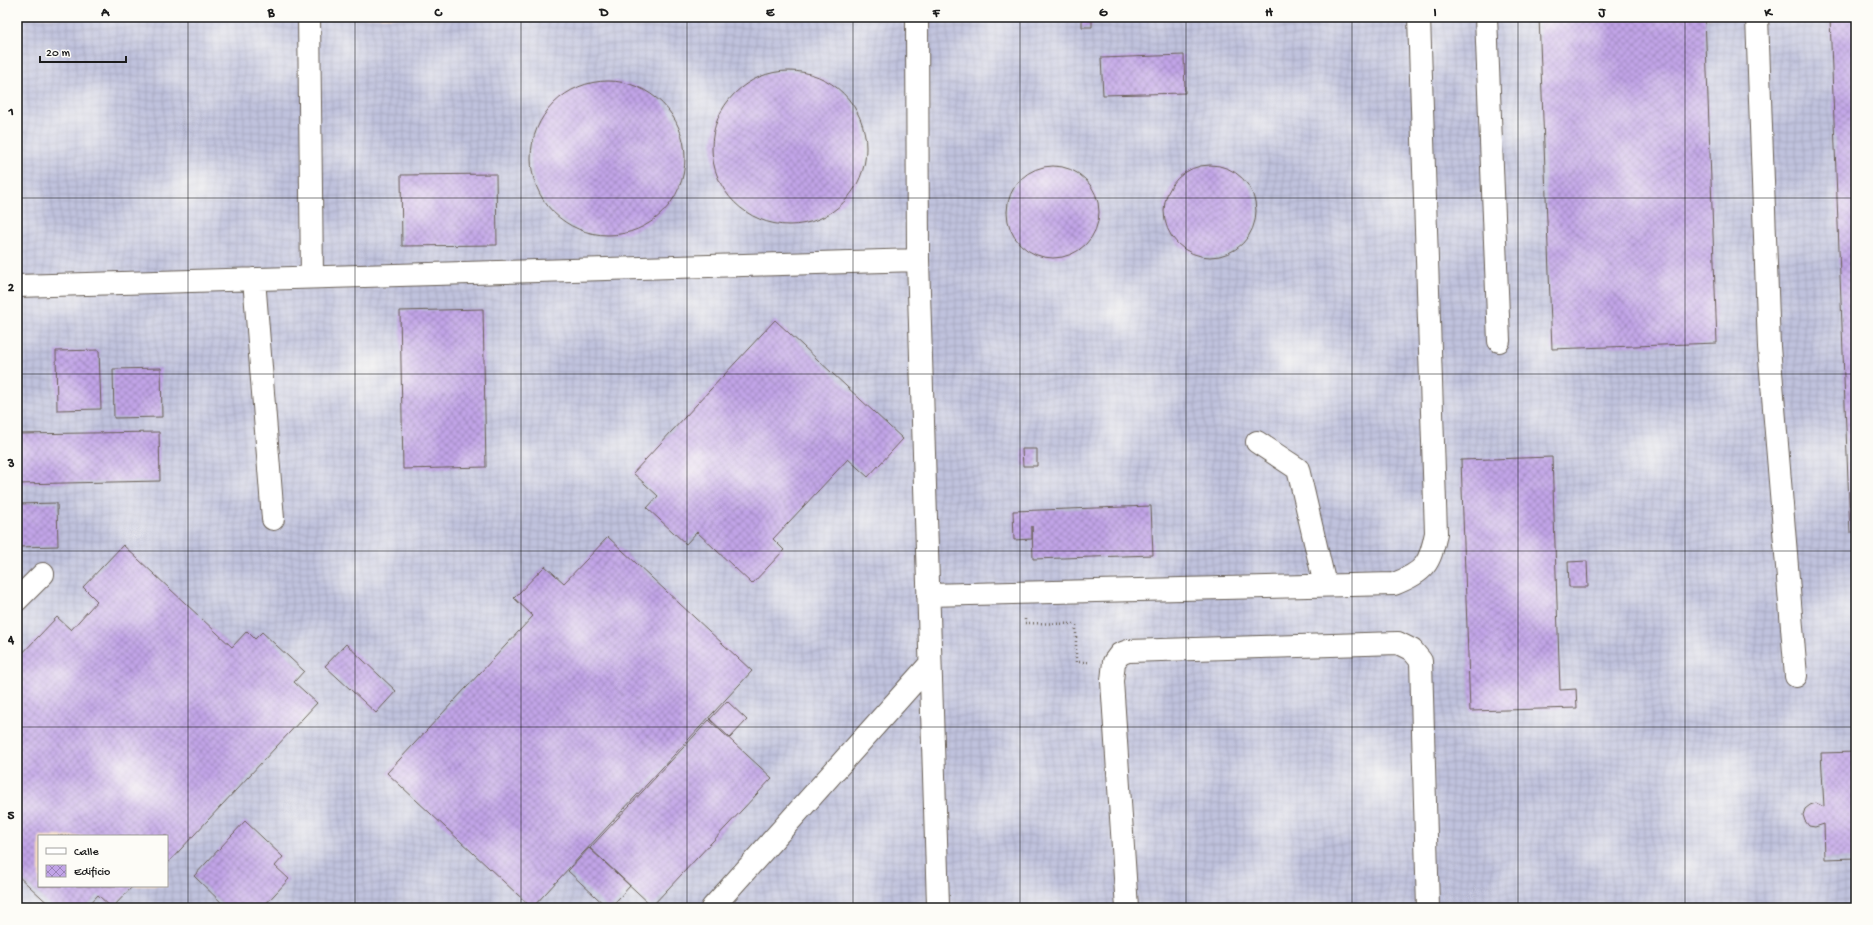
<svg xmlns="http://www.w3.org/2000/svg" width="1873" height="925" viewBox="0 0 1873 925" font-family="'Gochi Hand',sans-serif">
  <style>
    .industrial { fill: url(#industrial-grid); fill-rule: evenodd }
    .building { fill: url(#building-cross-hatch) }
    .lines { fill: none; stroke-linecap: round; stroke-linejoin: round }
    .minor-casing { stroke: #685f55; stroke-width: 24 }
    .path { stroke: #685f55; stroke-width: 2.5; stroke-dasharray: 1 3; stroke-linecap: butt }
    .minor { stroke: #fff; stroke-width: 22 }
    .grid { fill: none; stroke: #1c1c1c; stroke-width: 1; stroke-opacity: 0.55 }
    .neatline { fill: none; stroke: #1c1c1c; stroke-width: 1.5 }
    .grid-label { font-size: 13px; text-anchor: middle; font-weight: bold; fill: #1c1c1c }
  </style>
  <defs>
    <pattern id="industrial-grid" width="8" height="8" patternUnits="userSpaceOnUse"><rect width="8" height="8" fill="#c0c2dd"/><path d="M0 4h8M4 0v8" fill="none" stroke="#a4a6bd"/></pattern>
    <pattern id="building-cross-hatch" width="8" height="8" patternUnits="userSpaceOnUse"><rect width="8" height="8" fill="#c1a4e7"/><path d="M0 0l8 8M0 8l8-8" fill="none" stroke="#9c85ba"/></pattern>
  </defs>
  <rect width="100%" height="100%" fill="#fdfcf7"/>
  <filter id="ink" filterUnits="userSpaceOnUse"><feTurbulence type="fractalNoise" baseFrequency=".025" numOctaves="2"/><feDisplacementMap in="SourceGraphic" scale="8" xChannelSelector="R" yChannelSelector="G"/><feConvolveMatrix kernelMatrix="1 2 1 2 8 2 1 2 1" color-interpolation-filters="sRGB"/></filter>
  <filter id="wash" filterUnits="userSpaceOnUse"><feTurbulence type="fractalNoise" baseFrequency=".012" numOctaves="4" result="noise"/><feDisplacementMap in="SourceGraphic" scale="16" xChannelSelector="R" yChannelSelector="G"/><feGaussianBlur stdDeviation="0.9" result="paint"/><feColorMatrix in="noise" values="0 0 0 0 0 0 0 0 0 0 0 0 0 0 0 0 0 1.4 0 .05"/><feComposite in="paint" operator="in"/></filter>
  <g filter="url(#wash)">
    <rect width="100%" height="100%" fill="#f4dbbe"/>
    <path class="industrial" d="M17,17h1839v891h-1839zM39,836h128v50h-128z"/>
    <g id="blocks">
      <path class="building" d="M1082,17h10v10h-10z
        M1539,17h166l12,326 -165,6z
        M1856,17v515h-6l-20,-514z
        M1184,55l1,38 -82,2 -2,-37z
        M712 148a77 77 0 1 1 154 0a77 77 0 1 1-154 0Z
        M531 158a77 77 0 1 1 154 0a77 77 0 1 1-154 0Z
        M1164 211a46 46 0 1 1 92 0a46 46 0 1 1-92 0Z
        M1007 212a46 46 0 1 1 92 0a46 46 0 1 1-92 0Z
        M496,174l1,71 -95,1 -1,-71z
        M483,309l3,158 -83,2 -3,-158z
        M775,320l128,119 -35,38 -20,-18 -75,80 11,11 -32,34 -55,-52 -11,12 -39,-36 11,-12 -25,-23z
        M99,350l2,59 -44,1 -1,-59z
        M161,368l1,49 -48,1 -1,-49z
        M159,432l1,49 -143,3v-50z
        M1022,449h15v17h-14z
        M1552,457l8,233 16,-1 1,19 -107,3 -9,-251z
        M57,503l1,43 -41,1v-43z
        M1151,506l2,49 -120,4 -1,-33v13l-18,1 -1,-29z
        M608,537l144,134 -220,237 -145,-135 146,-157 -19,-18 31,-32 19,17z
        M123,545l109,102 15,-16 8,8 7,-7 42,39 -10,11 23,21 -150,161v-28h-128v50h94l-21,22 -14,-13 -12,13h-33l-36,-33v-216l40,-42 14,13 26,-29 -14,-14z
        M1587,561l1,26h-19l-1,-25z
        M346,644l50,47 -20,22 -51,-47z
        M727,701l20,19 -17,18 -20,-19z
        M709,720l63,58 -120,128 -62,-58z
        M1856,752v106l-31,1 -1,-35 -9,3 -6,-1 -4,-5 -2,-6 2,-6 5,-4 6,-2 8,4 -3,-54z
        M245,821l38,36 -8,9 14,13 -27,29h-21l-3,-2 -2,2h-9l-33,-32z
        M589,848l41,38 -20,22h-2l-40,-37z"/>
    </g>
  </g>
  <g filter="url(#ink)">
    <use href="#blocks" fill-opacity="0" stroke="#685f55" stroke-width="1"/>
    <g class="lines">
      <g class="minor-casing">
        <path id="minor" d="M309,17l3,260
          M917,17l1,243 20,645 -1,3
          M1486,17l13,324
          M1757,17l12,330 27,329
          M254,279l19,240
          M17,286l901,-26
          M1257,442l41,27 27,116
          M928,595l466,-11c31,-12 36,-20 42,-51l-17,-516
          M17,600l26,-26
          M712,908l218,-244
          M1127,908l-15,-227 2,-19 6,-8 8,-3 270,-8 14,7 9,11 7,247"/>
      </g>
      <path class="path" d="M1025,619v4l51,1v38h12"/>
      <use href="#minor" class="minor"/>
    </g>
  </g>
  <path class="grid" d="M188,17v891M355,17v891M521,17v891M687,17v891M853,17v891M1020,17v891M1186,17v891M1352,17v891M1518,17v891M1685,17v891M17,198h1839M17,374h1839M17,551h1839M17,727h1839"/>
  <rect width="1873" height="925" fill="none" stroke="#fdfcf7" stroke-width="44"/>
  <rect x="38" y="835" width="130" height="52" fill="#fdfcf7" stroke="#a3a29f"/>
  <rect x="46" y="848" width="20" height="6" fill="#ffffff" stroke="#a3a29f"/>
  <text x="74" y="855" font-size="12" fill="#1c1c1c">Calle</text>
  <rect x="46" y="865" width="20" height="12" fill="url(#building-cross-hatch)" stroke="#a3a29f"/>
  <text x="74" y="875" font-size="12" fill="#1c1c1c">Edificio</text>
  <path d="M40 56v6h86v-6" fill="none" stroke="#1c1c1c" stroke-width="2"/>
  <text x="46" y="56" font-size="12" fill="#1c1c1c" stroke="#fdfcf7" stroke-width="3" paint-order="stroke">20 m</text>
  <rect x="22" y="22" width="1829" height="881" class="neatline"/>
  <g class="grid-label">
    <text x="105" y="16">A</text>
    <text x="271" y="16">B</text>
    <text x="438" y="16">C</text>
    <text x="604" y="16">D</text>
    <text x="770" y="16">E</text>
    <text x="936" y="16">F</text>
    <text x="1103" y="16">G</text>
    <text x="1269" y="16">H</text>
    <text x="1435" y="16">I</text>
    <text x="1602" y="16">J</text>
    <text x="1768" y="16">K</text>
    <text x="11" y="115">1</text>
    <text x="11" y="291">2</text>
    <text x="11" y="467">3</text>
    <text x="11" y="643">4</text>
    <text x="11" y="819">5</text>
  </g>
</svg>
